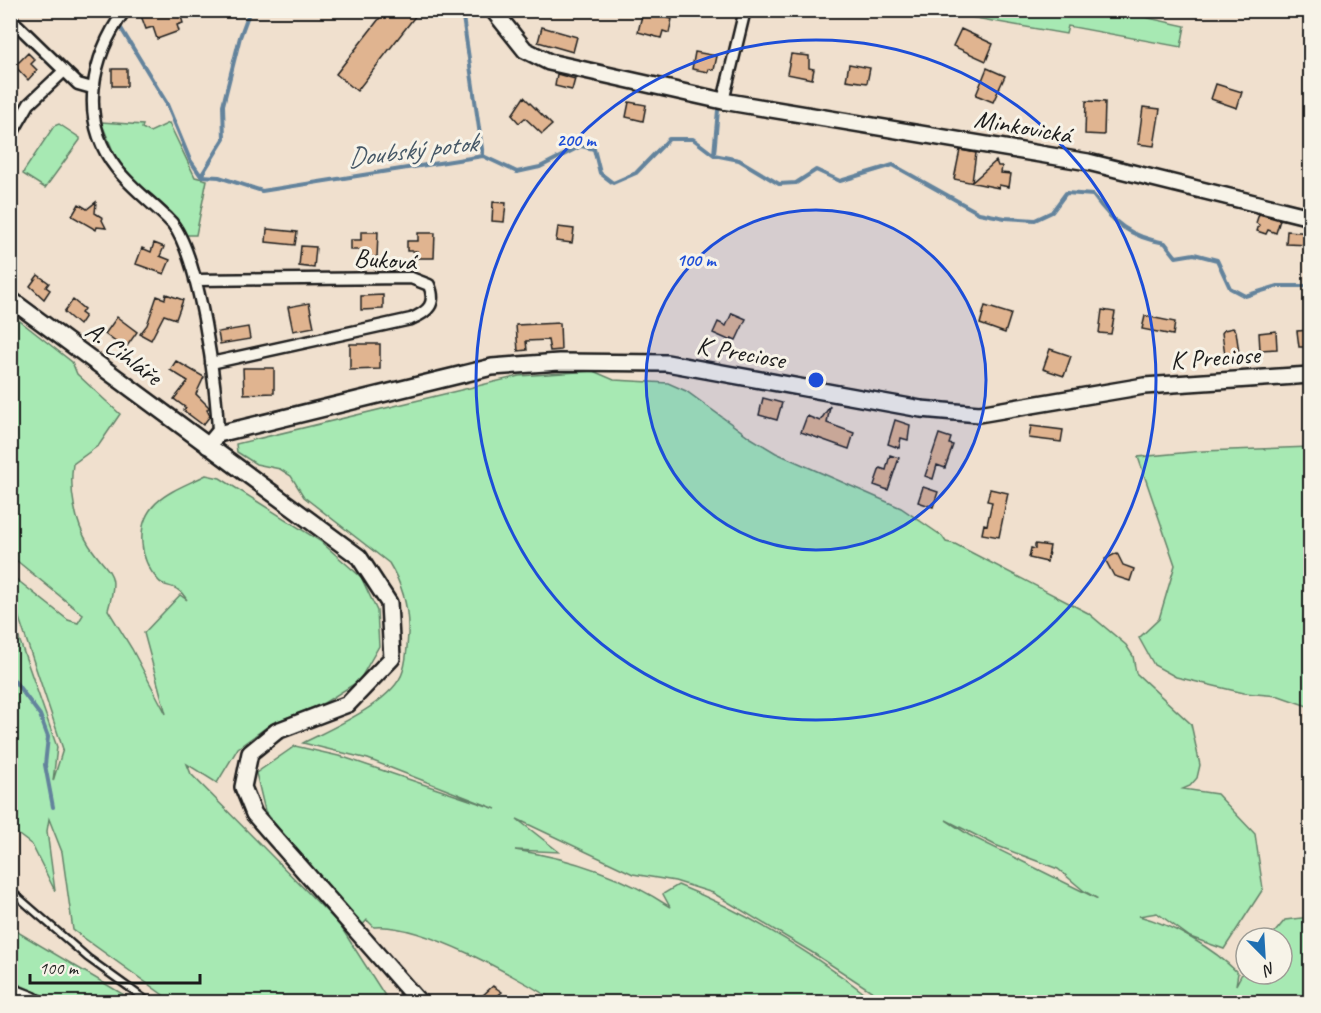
<svg xmlns="http://www.w3.org/2000/svg" width="1321" height="1013" viewBox="0 0 1321 1013" font-family="Caveat,sans-serif">
  <style>
    .green { fill: #a7e9b3; stroke: #628268; stroke-width: 1.5; fill-rule: evenodd }
    .lines { fill: none; stroke-linecap: round; stroke-linejoin: round }
    .stream { stroke: #63839c; stroke-width: 4 }
    .building { fill: #e0b490; stroke: #1c1c1c; stroke-width: 1.5 }
    .lane-casing { stroke: #1c1c1c; stroke-width: 10 }
    .street-casing { stroke: #1c1c1c; stroke-width: 15 }
    .secondary-casing { stroke: #1c1c1c; stroke-width: 20 }
    .highway-casing { stroke: #1c1c1c; stroke-width: 24 }
    .lane { stroke: #f7f3e8; stroke-width: 5 }
    .street { stroke: #f7f3e8; stroke-width: 10 }
    .secondary { stroke: #f7f3e8; stroke-width: 15 }
    .highway { stroke: #f7f3e8; stroke-width: 20 }
    .ring { fill: none; stroke: #1d4ed8; stroke-width: 3 }
    .labels { text-anchor: middle; stroke-width: 6; stroke-linejoin: round; paint-order: stroke }
    .street-label { font-size: 26px; fill: #1c1c1c; stroke: #f7f3e8 }
    .water-label { font-size: 27px; font-style: italic; fill: #465867; stroke: #f7f3e8 }
    .centre { fill: #1d4ed8; stroke: #f7f3e8; stroke-width: 3 }
    .ring-label { font-size: 18px; text-anchor: middle; font-weight: bold; fill: #1d4ed8; stroke: #f7f3e8; stroke-width: 6; stroke-linejoin: round; paint-order: stroke }
  </style>
  <rect width="100%" height="100%" fill="#f0e0ce"/>
  <filter id="ink" filterUnits="userSpaceOnUse"><feTurbulence type="fractalNoise" baseFrequency=".0167" numOctaves="2"/><feDisplacementMap in="SourceGraphic" scale="12" xChannelSelector="R" yChannelSelector="G"/><feConvolveMatrix kernelMatrix="1 2 1 2 8 2 1 2 1" color-interpolation-filters="sRGB"/></filter>
  <g filter="url(#ink)">
    <path class="green" d="M936,11h181l68,15 -4,21 -113,-21 -2,8z
      M101,122l42,3 -1,3 8,4 19,-9 26,54 12,3 -11,55h-11l-13,-22 -39,-34 -17,-21z
      M59,124l21,14v2l-35,48 -22,-14 1,-3 30,-45z
      M11,314l61,48 5,12 43,40 -21,31 -26,19c-4,26 2,59 16,81 20,31 31,24 19,65l24,39 34,65 -22,-81 36,-38 7,5c-2,-3 -5,-8 -9,-10 -6,-5 -15,-3 -20,-10 -10,-11 -15,-22 -16,-37 -3,-43 32,-52 64,-68l14,3 100,63 41,36 16,34 2,35 -20,35 -35,22 -53,21 -33,24 -21,35 -30,-19 4,10 148,150 50,78h-216l-100,-72 -11,-78 -13,-33 -2,12 8,60 -23,-46 -21,-16 -1,-216 47,134 -4,34 10,-32 -47,-140 -5,-3v-31l57,45 10,3 5,-8 -72,-59z
      M593,371l21,9 54,3 18,8 65,47 25,15 125,55 41,28 4,6 9,2 133,69 38,32 7,11 3,17 55,51 9,41 -3,13 -7,8 -7,3 34,5 38,40 8,55 -39,60 -34,-12 -33,-24 -18,3c34,9 74,32 99,57l-2,12 10,-19v8h36v-36h-12l15,-18 25,-3v85h-422l-75,-49 -100,-60 -38,-12 -42,-7 -116,-55 42,33 -44,-2c55,8 108,26 155,57l-7,-13 15,-9c70,28 139,71 198,117h-319c-40,-25 -137,-80 -183,-75l-7,-7 -9,10 -93,-119 -9,-38 39,-27 48,11 153,52 -128,-50 -65,-16c27,-14 91,-41 100,-72 4,-12 4,-25 5,-37 1,-26 -6,-50 -19,-71l-85,-66 -13,-21 -11,-7 -24,-5 -19,-12 -1,-8 283,-68zM946,820l49,25 63,24 26,22 14,8 -129,-64z
      M1310,447v260l-31,-11 -35,-3 -68,-16 -22,-12 -15,-27 20,-19 16,-54 -37,-108 65,-6z
      M10,928h1l125,74h-78l-47,-21z"/>
    <g class="lines">
      <path class="stream" d="M112,10l3,7
        M462,10l21,146
        M119,25l47,77 24,58 11,16 18,1 43,14 221,-35 34,16 23,-5 41,-21 13,3 6,24 13,10 23,-10 33,-34h24l21,16 25,5 40,24 17,-1 20,-13 24,11 53,-16 86,48 26,5 30,2 17,-8 14,-19 27,2c20,28 37,42 72,48l11,14 18,-3 23,6 13,28 15,8 33,-10h32
        M714,154l4,-44
        M201,176l23,-37 -1,-34 17,-68 10,-27
        M10,675l30,40 8,22 -3,28 8,42"/>
    </g>
    <path class="building" d="M147,10h32l4,13 -6,2 2,6 -22,8 -4,-12 -7,2 -6,-16z
      M386,10h34l-63,81 -21,-17z
      M654,10v4l18,5 -3,14 -6,-2 -2,7 -23,-6 5,-21z
      M542,27l35,10 -4,15 -35,-10z
      M961,29l32,15 -7,17 -33,-15z
      M695,52l22,4 -3,14 -5,-1 -1,3 -16,-3z
      M28,53l7,7 -4,4 6,6 -9,10 -17,-18h8z
      M791,54l18,2v12l5,1 -2,10 -25,-5z
      M849,64l21,4 -3,15 -21,-3z
      M987,68l18,8 -12,26 -17,-7z
      M112,69h15v17h-15z
      M557,74l18,5 -3,11 -17,-4z
      M1216,84l26,8 -5,16 -26,-9z
      M524,97l28,28 -10,9 -17,-16 -6,5 -7,-8z
      M1086,101l19,1 -1,33 -19,-1z
      M629,102l17,3 -3,16 -17,-4z
      M1143,107l17,2 -6,37 -16,-2z
      M960,150l16,3 -4,29 24,-21 2,5h4l-1,7 10,1 -2,13 -10,-2v3l-45,-9z
      M96,202l-1,11 8,5 -1,2 4,8 -9,-1 -1,3 -24,-14 7,-12 8,5z
      M493,202l13,1 -2,19 -12,-1z
      M1259,214l21,6 -4,13 -8,-3 -2,4 -9,-3 2,-6 -3,-2z
      M558,227l16,2 -2,14 -16,-2z
      M267,229l30,3 -2,13 -29,-3z
      M1287,231l24,2v12l-25,-1z
      M361,232h17l-1,25h-16v-7h-10v-10h10z
      M418,233h17l-1,25h-17v-7h-10v-10h11z
      M154,243l10,4 -4,9 10,4 -6,14 -28,-10 6,-16 9,4z
      M301,246l15,1 -2,21 -15,-2z
      M38,275l11,8 -3,4 4,3 -6,9 -14,-13z
      M166,294l17,6 -7,19 -12,-4 -13,25 -11,-6 7,-9 10,-29 8,3z
      M383,295v14l-22,1v-14z
      M73,300l11,9 -3,4 4,3 -6,9 -15,-13z
      M309,303l5,24 -21,4 -5,-24z
      M985,306l26,8 -6,19 -25,-9z
      M1102,310l13,2 -4,22 -12,-1z
      M732,313l14,6 -10,21 -4,-2 -1,3 -18,-8 5,-11 8,4z
      M1145,316l30,6 -2,13 -31,-6z
      M117,317l20,15 -12,17 -20,-15z
      M560,323l1,27 -11,1 -2,-11 -22,1 1,9 -9,1 -2,-26z
      M248,327l2,12 -30,5 -2,-12z
      M1233,328l3,3 4,29 -14,2 -4,-29 2,-3z
      M1311,330v17h-12l-2,-16z
      M1276,331l1,18 -17,1 -1,-17z
      M350,344h30v25l-30,1z
      M1050,349l21,7 -7,20 -21,-7z
      M176,361l28,16 -8,17 13,13 -2,3 3,6 -7,9 -20,-15 3,-2 -12,-9 14,-18 -18,-11z
      M243,368h31v25l-30,1z
      M763,398l19,5 -5,17 -18,-5z
      M830,406l-3,17 27,10 -5,16 -48,-17 6,-16 13,5z
      M895,420l15,5 -2,15 -7,-2 -2,10 -11,-4z
      M1031,426l32,4 -2,12 -32,-4z
      M939,434l12,4 -2,6 4,1 -8,23 -8,-3 -4,14 -8,-3z
      M890,455l9,3 -11,32 -14,-5 6,-17 6,2z
      M923,487l15,5 -5,15 -15,-5z
      M990,489l18,4 -9,44 -17,-3 2,-10 3,1 5,-23 -5,-1z
      M1035,544l15,2 -3,16 -18,-4 2,-10 4,1z
      M1117,553l6,12 11,4 -4,12 -16,-5 -9,-17z
      M493,986l9,6 -11,10h-4l-6,-5z"/>
    <g class="lines">
      <g class="lane-casing">
        <path id="lane" d="M10,890l78,68 61,44"/>
      </g>
      <g class="street-casing">
        <path id="street" d="M125,10c-34,47 -47,109 -9,158 16,21 38,36 56,55 28,36 45,164 46,211
          M10,18l68,66 14,4
          M723,101l22,-91
          M10,137l19,-33 35,-33
          M195,280l216,-2 18,7c8,19 -1,27 -18,34l-200,44"/>
      </g>
      <g class="secondary-casing">
        <path id="secondary" d="M493,10l32,40 24,12 174,39 365,61 222,55
          M10,299l349,258 30,46 3,55 -44,46 -71,27 -27,22 -7,34 11,27 165,188
          M208,446l10,-12 274,-67 67,-5 108,1 254,46 58,5 165,-28 166,-11"/>
      </g>
      <g class="highway-casing">
        <path id="highway" d="M10,994l21,8"/>
      </g>
      <use href="#lane" class="lane"/>
      <use href="#street" class="street"/>
      <use href="#secondary" class="secondary"/>
      <use href="#highway" class="highway"/>
    </g>
  </g>
  <circle cx="816" cy="380" r="170" fill="#1d4ed8" fill-opacity=".12"/>
  <g class="ring">
    <circle cx="816" cy="380" r="170"/>
    <circle cx="816" cy="380" r="340"/>
  </g>
  <g class="labels">
    <g class="street-label">
      <text transform="translate(1023 126) rotate(10)" y="9">Minkovická</text>
      <text transform="translate(385 259) rotate(4)" y="9">Buková</text>
      <text transform="translate(741 352) rotate(10)" y="9">K Preciose</text>
      <text transform="translate(124 353) rotate(37)" y="9">A. Cihláře</text>
      <text transform="translate(1215 357) rotate(-4)" y="9">K Preciose</text>
    </g>
    <g class="water-label">
      <text transform="translate(412 150) rotate(-7)" y="9">Doubský potok</text>
    </g>
  </g>
  <circle cx="816" cy="380" r="9" class="centre"/>
  <g class="ring-label">
    <text x="576" y="146">200 m</text>
    <text x="696" y="266">100 m</text>
  </g>
  <rect width="1321" height="1013" fill="none" stroke="#f7f3e8" stroke-width="36"/>
  <rect x="18" y="18" width="1285" height="977" fill="none" stroke="#1c1c1c" stroke-width="2" filter="url(#ink)"/>
  <g transform="translate(1264 956) rotate(156)"><circle r="28" fill="#f7f3e8" stroke="#9f9d96" stroke-width="1.5"/>
  <path d="M0-4.5L10 22L0 15L-10 22Z" fill="#1f6fb2"/>
  <text y="-9" font-size="16" font-weight="bold" text-anchor="middle" fill="#1c1c1c">N</text>
  </g>
  <path d="M30 974v9h170v-9" fill="none" stroke="#1c1c1c" stroke-width="3"/>
  <text x="39" y="974" font-size="18" fill="#1c1c1c" stroke="#f7f3e8" stroke-width="4.5" paint-order="stroke">100 m</text>
</svg>
